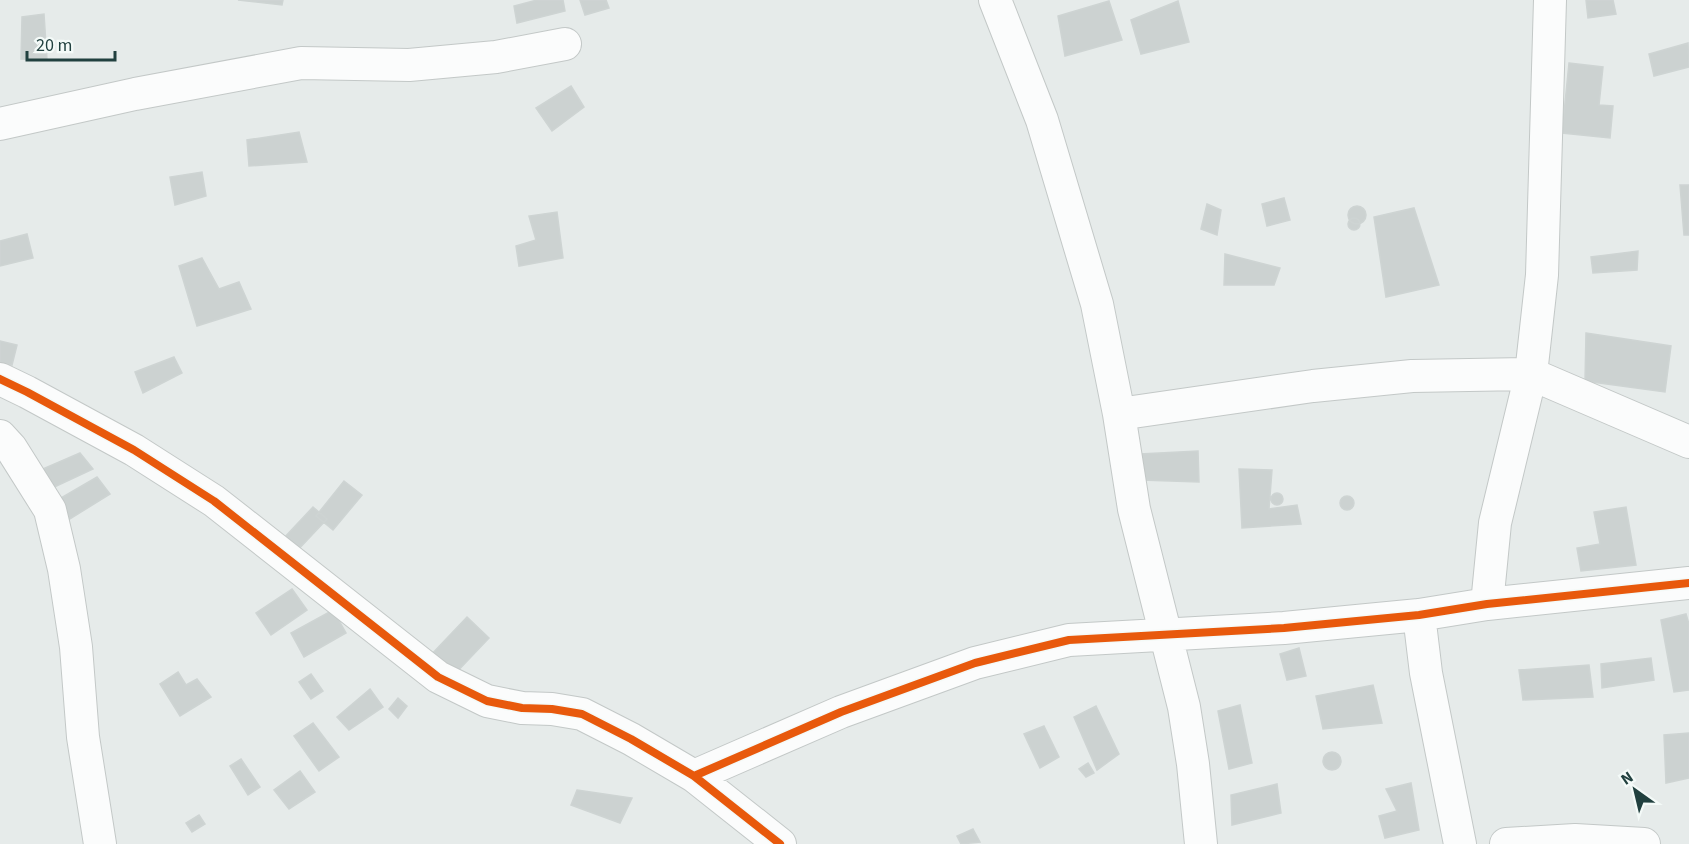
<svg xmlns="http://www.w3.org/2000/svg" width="1689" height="844" viewBox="0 0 1689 844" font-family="'Source Sans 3',sans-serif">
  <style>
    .building { fill: #ccd2d1; stroke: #ced4d3; stroke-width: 1.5 }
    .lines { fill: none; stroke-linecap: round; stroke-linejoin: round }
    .street-casing { stroke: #c3c8c7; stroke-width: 34 }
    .street { stroke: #fbfcfc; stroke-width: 32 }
    .cycleway-casing { stroke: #f4faf8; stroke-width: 11 }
    .cycleway { stroke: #e8590c; stroke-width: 8 }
  </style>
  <rect width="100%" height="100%" fill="#e6ebea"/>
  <path class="building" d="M238,0h45l-1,5z
    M537,0h26l2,11 -48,12 -3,-17z
    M580,0h26l3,8 -24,7z
    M1586,0h27l3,14 -28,4z
    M1109,1l13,39 -57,16 -7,-40z
    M1178,1l11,41 -48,12 -10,-34z
    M44,14l3,46 -26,-1 1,-42z
    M1688,43l1,24 -35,9 -5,-22z
    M1569,63l34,4 -4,38 14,1 -3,32 -48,-5z
    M571,86l13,21 -32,24 -16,-23z
    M299,132l8,30 -58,4 -2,-26z
    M202,172l4,24 -31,9 -5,-28z
    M1680,185h9v50h-5z
    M1284,198l6,22 -23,6 -5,-22z
    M1207,204l14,6 -4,25 -16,-6z
    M1348 215a9 9 0 1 1 18 0a9 9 0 1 1-18 0Z
    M1414,208l25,77 -53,12 -12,-80z
    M557,212l6,46 -44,8 -3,-20 20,-6 -7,-24z
    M1348 224a6 6 0 1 1 12 0a6 6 0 1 1-12 0Z
    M27,234l6,24 -33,8v-25z
    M1638,251l-1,19 -44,3 -2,-16z
    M1225,254l55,14 -6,17h-50z
    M202,258l17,31 20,-7 12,27 -54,17 -18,-60z
    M1586,333l85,13 -6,46 -80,-11z
    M0,341l17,4 -5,20 -12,-3z
    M174,357l8,16 -39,20 -8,-21z
    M1198,451l1,31 -58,-2 -1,-26z
    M80,453l13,16 -43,20 -12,-18z
    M1239,469l33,1 -3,39 28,-4 4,19 -59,4z
    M97,477l13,17 -45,28 -11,-20z
    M344,481l18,14 -29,35 -17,-14z
    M1271 499a6 6 0 1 1 12 0a6 6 0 1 1-12 0Z
    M1340 503a7 7 0 1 1 14 0a7 7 0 1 1-14 0Z
    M313,507l14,12 -32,34 -13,-13z
    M1626,507l10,58 -55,6 -4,-23 23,-4 -6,-32z
    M292,589l15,21 -36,25 -15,-22z
    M333,610l13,23 -42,24 -13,-24z
    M1686,614l3,10v66l-15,2 -13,-72z
    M467,617l22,21 -38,40 -22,-21z
    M1299,648l7,28 -19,4 -7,-26z
    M1651,658l3,22 -52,8 -1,-24z
    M1589,665l4,32 -70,3 -4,-30z
    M178,672l8,13 11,-6 14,18 -31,19 -20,-32z
    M311,674l12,17 -12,8 -12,-17z
    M1373,685l9,38 -59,6 -7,-33z
    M370,689l13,18 -34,23 -12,-13z
    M398,698l9,8 -9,12 -9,-9z
    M1240,705l12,58 -23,6 -11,-58z
    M1096,706l23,48 -22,16 -23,-53z
    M313,723l26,34 -20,14 -25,-35z
    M1044,726l15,31 -19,11 -16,-34z
    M1689,733v45l-23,5 -2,-48z
    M1323 761a9 9 0 1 1 18 0a9 9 0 1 1-18 0Z
    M241,759l19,28 -12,8 -18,-29z
    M1088,763l6,10 -8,4 -7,-8z
    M300,771l15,21 -26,17 -15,-19z
    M1411,783l8,47 -34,8 -6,-22 18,-5 -11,-22z
    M1277,784l4,29 -49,12 -1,-30z
    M577,790l55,8 -12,25 -49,-18z
    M199,815l6,9 -13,8 -6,-9z
    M973,829l7,13 -19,2 -4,-8z"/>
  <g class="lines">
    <g class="street-casing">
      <path id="street" d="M995,0l47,120 55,184 22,110 15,95 50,198 9,57 8,80
        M0,124l135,-30 166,-31 108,2 87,-8 69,-13
        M0,379l27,13 107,58 80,51 224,176 49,24 35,7 30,1 30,5 49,25 63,37 86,68
        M1119,414l194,-28 99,-10 119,-2 158,68
        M0,436l11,12 39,62 14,59 12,78 7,90 17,107
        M1487,604l8,-81 36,-149 11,-99 8,-275
        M1419,615l7,58 34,171
        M694,776l147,-64 134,-49 94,-23 215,-12 135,-13 68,-11 202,-21
        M1506,844l69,-4 69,4"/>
    </g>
    <use href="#street" class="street"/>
    <g class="cycleway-casing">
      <path id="cycleway" d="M0,379l27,13 107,58 80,51 224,176 49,24 35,7 30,1 30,5 49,25 63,37 86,68
        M694,776l147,-64 134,-49 94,-23 215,-12 135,-13 68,-11 202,-21"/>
    </g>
    <use href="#cycleway" class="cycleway"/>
  </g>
  <g transform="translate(1635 790) rotate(326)" stroke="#f4faf8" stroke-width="4.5" paint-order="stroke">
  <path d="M0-4.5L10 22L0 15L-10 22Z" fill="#21403f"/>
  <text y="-9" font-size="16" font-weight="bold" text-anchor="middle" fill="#21403f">N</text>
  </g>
  <path d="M27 51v9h88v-9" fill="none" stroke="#21403f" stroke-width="3"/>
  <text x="36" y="51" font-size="18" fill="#21403f" stroke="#f4faf8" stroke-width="4.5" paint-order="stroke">20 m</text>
</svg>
